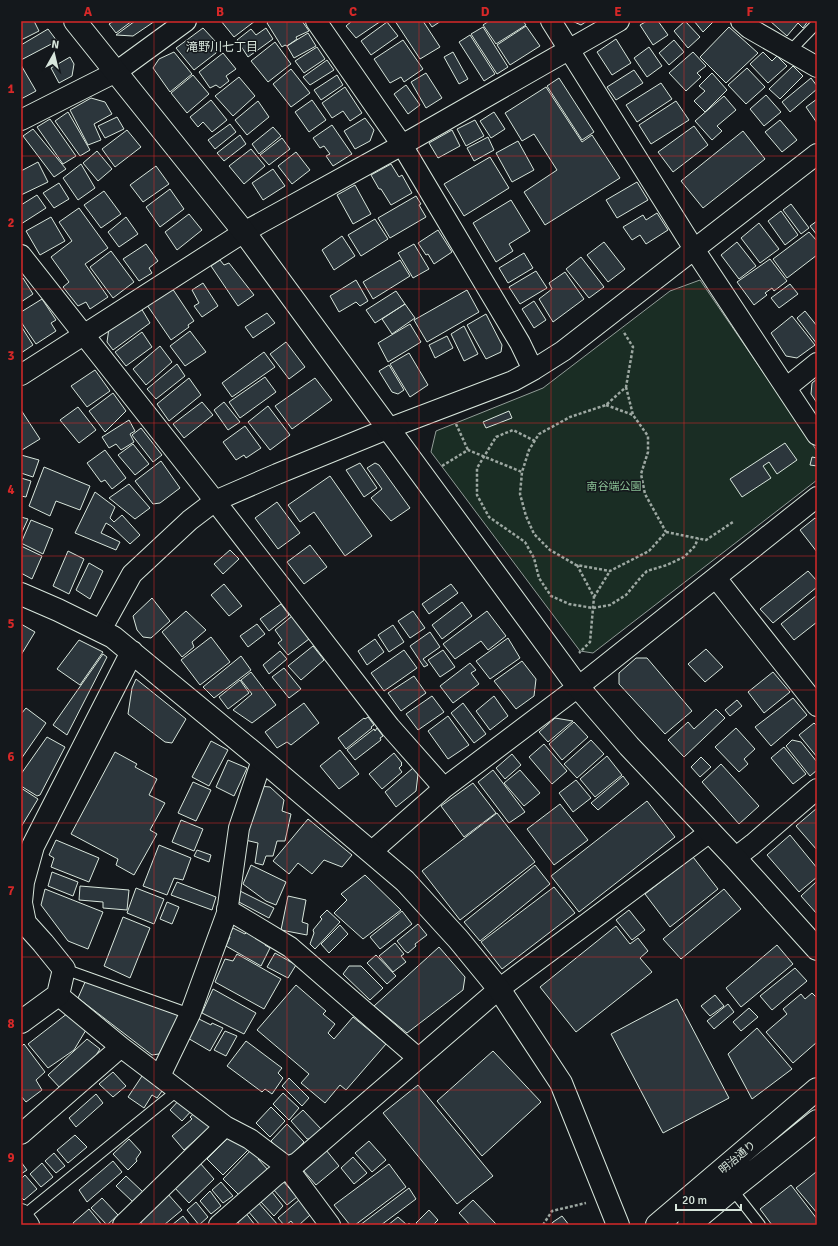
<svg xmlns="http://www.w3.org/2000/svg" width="838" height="1246" viewBox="0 0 838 1246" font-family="Signika,'Noto Sans JP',sans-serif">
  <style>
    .green { fill: #1a2d24; stroke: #939e99 }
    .building { fill: #2c363c; stroke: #d8e6dc }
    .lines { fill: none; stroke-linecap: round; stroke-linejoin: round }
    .service-casing { stroke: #d8e6dc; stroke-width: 12 }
    .minor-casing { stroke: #d8e6dc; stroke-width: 22 }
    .tertiary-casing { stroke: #d8e6dc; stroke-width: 24 }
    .primary-casing { stroke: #d8e6dc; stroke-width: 24 }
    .path { stroke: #9da8a2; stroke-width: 2.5; stroke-dasharray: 3 2; stroke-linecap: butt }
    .service { stroke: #14181c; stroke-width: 10 }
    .minor { stroke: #14181c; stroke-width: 20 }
    .tertiary { stroke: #14181c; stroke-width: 22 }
    .primary { stroke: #14181c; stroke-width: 22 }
    .grid { fill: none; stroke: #d62828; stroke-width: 1; stroke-opacity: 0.55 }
    .labels { text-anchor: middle; stroke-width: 3; stroke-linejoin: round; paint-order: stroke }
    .park-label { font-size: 11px; fill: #8ac095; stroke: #14181c }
    .street-label { font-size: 11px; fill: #d8e6dc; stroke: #14181c }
    .neighbourhood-label { font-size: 12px; fill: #d8e6dc; stroke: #14181c }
    .neatline { fill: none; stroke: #d62828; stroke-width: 1.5 }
    .grid-label { font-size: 13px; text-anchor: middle; font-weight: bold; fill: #d62828 }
  </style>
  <rect width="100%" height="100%" fill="#14181c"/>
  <path class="green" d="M700,280l117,171v29l-224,173 -13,-2 -149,-199 5,-21 107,-43 127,-97z"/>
  <path class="building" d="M21,21h13l5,10 -18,9z
    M114,21h18l-16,12 -7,-9z
    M135,21h20l-22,15 -17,-1z
    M221,21h34l-21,16z
    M269,21h33l7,10 -13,6 1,2 -10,7 -2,-1 -3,2 -15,-24z
    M352,21h29l-25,17 -10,-12z
    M395,21h28l17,26 -20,12z
    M428,21h13l-9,6z
    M489,21h34l3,4 -30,19 -13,-19z
    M572,21h15l-6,4z
    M647,21h11l10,14 -15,10 -13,-20z
    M685,21l15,16 -12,11 -14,-17z
    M694,21h20l-11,11z
    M770,21h38l-5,7 -5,-5 -11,13z
    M387,22l11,14 -27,19 -10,-14z
    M526,26l14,20 -30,19 -13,-20z
    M483,27l25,40 -11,7 -26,-40z
    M729,27l29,26 -32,30 -26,-26z
    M203,28l13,14v11l-22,17 -18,-22z
    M266,28l7,11 -25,18 -11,-17 14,-11 5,6z
    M48,29l9,12 -36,19v-15z
    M308,33l8,13 -22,12 -7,-12z
    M470,35l25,39 -11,7 -25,-39z
    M616,39l15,24 -19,12 -15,-23z
    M403,40l20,29 -19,13 -3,-5 -11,6 -16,-24z
    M674,40l10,12 -15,13 -10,-12z
    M275,42l16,22 -23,18 -17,-21z
    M317,47l8,12 -21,14 -9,-12z
    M649,47l13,19 -15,11 -13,-19z
    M174,52l18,22 -22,18 -17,-24 6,-9z
    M453,52l15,27 -9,5 -15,-27z
    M693,52l13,14 -9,7 4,4 -15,14 -17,-18z
    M763,52l9,9 5,-5 10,10 -19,17 -18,-19z
    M223,53l13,16 -10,7 3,5 -9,7 -4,-3 -6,3 -11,-16z
    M70,57l4,7 -2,12 -13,7 -8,-15z
    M327,60l7,10 -24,15 -7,-8z
    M21,65l15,26 -15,8z
    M793,66l10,10 -23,23 -11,-10z
    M747,68l18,19 -19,17 -18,-19z
    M291,69l19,24 -19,14 -18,-23z
    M634,70l9,13 -27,17 -9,-13z
    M426,73l16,25 -16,10 -15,-26z
    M712,73l15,17 -22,22 -11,-11 11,-10 -6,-5z
    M193,75l16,19 -22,19 -16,-20z
    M337,75l6,10 -22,15 -7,-10z
    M239,77l16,19 -22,20 -18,-20z
    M559,78l35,54 -12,8 -35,-54z
    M811,78l6,8v3l-27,23 -8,-10z
    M661,83l11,16 -35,23 -11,-17z
    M406,85l14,20 -12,9 -14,-20z
    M345,87l17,26 -12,8 -7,-10 -11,7 -10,-15z
    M546,87l36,55 10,-7 28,43 -75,47 -21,-33 33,-22 -23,-36 -12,7 -17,-28z
    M766,95l15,17 -17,14 -14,-17z
    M724,96l12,14 -19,16 5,5 -10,9 -17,-19z
    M91,98l14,4 7,12 -18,10 7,16 -13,5 -18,-35z
    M817,99v24l-11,-16z
    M211,100l16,20 -15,12 -9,-10 -5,5 -8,-10z
    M312,100l14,20 -17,12 -14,-20z
    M258,101l11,16 -22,18 -12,-15z
    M676,101l13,19 -38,24 -12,-19z
    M68,112l22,38 -10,6 -25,-35z
    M494,112l11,17 -14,9 -11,-17z
    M117,117l7,12 -19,9 -7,-12z
    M365,118l9,12 -4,11 -15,8 -11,-18z
    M50,119l26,37 -13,8 -26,-37z
    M475,120l9,16 -18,10 -9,-17z
    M780,120l17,20 -15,12 -17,-20z
    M230,124l6,8 -21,17 -7,-9z
    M332,125l20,29 -19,12 -7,-10 4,-2 -6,-8 -4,2 -7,-10z
    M694,126l14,19 -35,27 -15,-20z
    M273,127l8,9 -22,18 -7,-10z
    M33,129l33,40 -12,8 -31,-41z
    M127,130l14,17 -26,20 -13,-18z
    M452,130l8,16 -22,12 -9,-15z
    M743,131l22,28 -62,49 -22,-27z
    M240,135l6,9 -22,17 -7,-8z
    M488,137l6,13 -20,11 -7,-13z
    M282,138l8,11 -21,16 -9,-10z
    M518,141l16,29 -22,12 -16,-29z
    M251,149l14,17 -21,18 -15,-18z
    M97,151l15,18 -14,12 -15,-18z
    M296,152l14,18 -18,14 -14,-18z
    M490,157l19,31 -45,28 -20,-32z
    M38,162l10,20 -27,13v-24z
    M81,164l14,24 -17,12 -15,-22z
    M391,164l8,13 3,-2 10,18 -21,12 -10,-16h-2l-8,-14z
    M156,166l13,18 -26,18 -13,-17z
    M273,169l12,17 -22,14 -11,-17z
    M637,182l11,18 -31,18 -11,-18z
    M59,183l10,16 -15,9 -11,-15z
    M355,185l16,29 -18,10 -16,-29z
    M170,189l14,20 -24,18 -14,-20z
    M104,191l17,23 -20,14 -17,-23z
    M37,195l9,13 -25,16v-19z
    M416,196l5,8 -2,1 7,12 -36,21 -12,-20z
    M511,200l19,31 -21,13 4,7 -17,11 -23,-39z
    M791,204l18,24 -8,6 -18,-24z
    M79,208l29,40 -23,16 23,33 -18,12 -4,-7 -8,4 -15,-19 6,-5 -18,-25 21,-16 -13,-19z
    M781,211l17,24 -13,10 -17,-24z
    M657,213l11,17 -22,14 -6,-9 -8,5 -9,-13 20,-12 3,5z
    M189,214l13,16 -25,20 -12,-18z
    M51,217l14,24 -25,14 -14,-24z
    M126,217l12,17 -19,13 -11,-15z
    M375,219l13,20 -27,17 -13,-21z
    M817,221v14l-7,-9z
    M759,223l20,26 -19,14 -19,-25z
    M438,230l14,22 -18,12 -6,-10 -2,1 -8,-12z
    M809,232l8,9v14l-30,23 -14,-19z
    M342,236l13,20 -21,14 -12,-20z
    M604,242l21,27 -17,13 -21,-27z
    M737,242l19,24 -17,13 -18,-24z
    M146,244l12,17 -9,7 3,5 -13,8 -16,-22z
    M414,244l15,25 -16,9 -15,-25z
    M111,251l23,31 -21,16 -23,-31z
    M524,253l9,15 -25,15 -9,-15z
    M581,257l23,30 -15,11 -23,-29z
    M770,259l17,22 -13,10 -2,-3 -7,5 2,2 -13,10 -17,-23z
    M220,260l4,5 5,-2 25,32 -16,11 -27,-40z
    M400,260l10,16 -37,23 -10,-17z
    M536,271l11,17 -27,16 -11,-17z
    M565,272l19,27 -31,23 -14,-23 13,-10 -3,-6z
    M23,278l10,16 -12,8v-23z
    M356,280l12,21 -8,5 -4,-4 -17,10 -9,-16z
    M203,283l15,23 -16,11 -8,-11 5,-3 -7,-13z
    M790,284l8,10 -19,14 -8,-10z
    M172,288l22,33 -6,4 1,2 -18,13 -24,-35z
    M467,290l12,22 -52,30 -13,-22z
    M396,291l9,13 -30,19 -9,-13z
    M42,299l14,21 -5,3 5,8 -20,13 -15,-22v-10z
    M534,301l12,19 -12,8 -12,-19z
    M405,304l10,14 -23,16 -10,-15z
    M141,308l9,15 -37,27 -6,-8 2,-14z
    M805,311l12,15v18l-20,-26z
    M267,313l8,10 -22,15 -8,-11z
    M486,314l16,31 -1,7 -15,7 -19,-34z
    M792,316l23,29 -18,13 -11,-2 -15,-23z
    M410,324l11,18 -33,20 -10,-19z
    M21,326l12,19 -12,8z
    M464,326l14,28 -14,7 -13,-27z
    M190,331l16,21 -21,14 -15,-20z
    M142,332l10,15 -26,19 -11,-14z
    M447,336l6,12 -18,10 -6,-13z
    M286,342l19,25 -16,12 -19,-25z
    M160,346l12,16 -26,23 -13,-16z
    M264,352l11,15 -43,30 -10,-14z
    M409,353l19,32 -18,12 -20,-33z
    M177,364l8,12 -29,23 -9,-10z
    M389,365l15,25 -6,4 -6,-2 -13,-21z
    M95,370l15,21 -23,16 -16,-21z
    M265,377l11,15 -36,26 -11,-16z
    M189,378l12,17 -32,26 -12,-17z
    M315,378l17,22 -40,29 -17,-23z
    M817,379v24l-6,-9 1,-11z
    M113,393l13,18 -21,21 -16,-21z
    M202,402l11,13 -29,23 -11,-14z
    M224,402l16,20 -12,8 -14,-20z
    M268,406l22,29 -20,15 -22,-28z
    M78,407l18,23 -17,13 -19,-23z
    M21,410l19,29 -18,11 -1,-2z
    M509,411l3,7 -26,10 -3,-6z
    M129,420l6,11 -5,3 4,8 -13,8 -5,-6 -7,4 -7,-11z
    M245,426l16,22 -15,10 -2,-3 -8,5 -13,-18z
    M141,428l21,27 -9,7 -21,-27z
    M785,443l12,17 -20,14 -8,-12 -6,4 8,12 -29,19 -12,-18z
    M133,444l16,20 -14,11 -17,-20z
    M105,450l21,28 -14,11 -7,-9 -4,2 -14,-19z
    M21,455l18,5 -6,17 -12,-4z
    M812,457l5,1v8l-7,-1z
    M161,461l19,27 -20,15 -7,1 -18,-23z
    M360,463l17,25 -13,9 -18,-27z
    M375,463l4,2 31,43 -19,13 -20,-23 11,-9 -15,-21z
    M44,467l46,19 -10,24 -24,-9 -6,15 -21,-10z
    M330,476l42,60 -27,20 -31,-44 -14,10 -12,-17z
    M21,478l10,3 -5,16 -5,-1z
    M129,484l21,24 -15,11 -26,-21z
    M95,492l20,15 -5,11 4,4 8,-7 18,20 -10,9 -19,-18 -5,-3 -5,10 19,9 -4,8 -41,-17z
    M277,502l23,31 -22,16 -23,-31z
    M21,517l7,2 -7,15z
    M815,518l2,2v32l-17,-22z
    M31,520l22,9 -10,25 -22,-11z
    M310,545l17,22 -23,17 -17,-22z
    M21,546l21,10 -10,23 -11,-6z
    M230,550l9,9 -16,15 -9,-10z
    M68,551l16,8 -15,35 -16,-8z
    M89,563l14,8 -13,28 -14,-9z
    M808,571l9,10v6l-44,36 -13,-14z
    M224,584l18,22 -13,10 -18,-21z
    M451,584l7,9 -29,21 -7,-10z
    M817,595v27l-23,18 -13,-16z
    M152,598l18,23 -19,17 -8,-1 -6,-7 -4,-14z
    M462,602l10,14 -30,23 -10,-14z
    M281,604l8,11 -20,16 -9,-12z
    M186,611l20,19 -14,12 2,5 -12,10 -20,-25z
    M413,611l12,17 -15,10 -12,-17z
    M487,611l19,25 -18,14 -7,-9 -26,18 -12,-15z
    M292,616l17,23 -21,16 -10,-12 4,-3 -7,-10z
    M21,624l14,8 -14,23z
    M257,624l8,10 -17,13 -8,-11z
    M393,625l11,17 -15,10 -11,-17z
    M430,632l10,15 -17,12 5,6 -4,2 -14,-21z
    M211,637l19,25 -30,23 -19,-25z
    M508,638l12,20 -30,21 -14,-18z
    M375,639l9,13 -17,13 -9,-14z
    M79,640l24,12 -23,33 -23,-16z
    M313,646l11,14 -23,20 -13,-14z
    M706,649l17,18 -18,15 -17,-18z
    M404,650l13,18 -33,23 -13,-18z
    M443,650l12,17 -15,10 -12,-17z
    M280,651l7,8 -18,15 -6,-9z
    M103,654l4,3 -40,78 -14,-10z
    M241,656l10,14 -37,28 -11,-11z
    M636,658h11l45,53 -27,23 -46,-50v-11z
    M522,661l14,18 -2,17 -18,13 -22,-28z
    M470,663l6,7 -5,3 8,11 -26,19 -13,-17z
    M284,668l17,21 -12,9 -17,-21z
    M251,672l25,33 -24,18 -19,-13 19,-16 -11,-14z
    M773,672l17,20 -26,21 -16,-21z
    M414,676l12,17 -25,18 -13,-18z
    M136,679l50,40 -14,24 -7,-1 -37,-28 4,-26z
    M240,680l9,13 -21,16 -9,-12z
    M432,696l12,16 -26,18 -12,-16z
    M494,696l14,20 -18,14 -14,-19z
    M793,698l14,17 -36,31 -16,-19z
    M737,700l5,6 -12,10 -5,-6z
    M304,703l15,20 -28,22 -4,-3 -10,6 -12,-16z
    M463,703l23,31 -12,9 -23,-30z
    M26,708l20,15 -25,36v-45z
    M716,709l9,9 -41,39 -16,-17 20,-18 6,7z
    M448,716l21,29 -21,14 -20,-28z
    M368,717l6,8 -3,2 1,1 -26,21 -8,-11 26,-20 1,1z
    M555,718l18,3 -25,21 -9,-10z
    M574,722l14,15 -26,23 -13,-16z
    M814,723l3,3v31l-18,-22z
    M377,728l6,8 -3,2 1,2 -26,20 -8,-10 27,-21 1,2z
    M736,728l19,21 -11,10 4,5 -9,8 -24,-25z
    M47,737l18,10 -25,48 -3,1 -16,-10v-12z
    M591,740l13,14 -27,24 -13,-14z
    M792,740l9,2 16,20v8l-7,6 -24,-30z
    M211,741l17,9 -19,36 -17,-9z
    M544,744l23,27 -15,13 -23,-27z
    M784,747l22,27 -13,10 -22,-26z
    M340,750l19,24 -20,15 -19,-23z
    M115,752l22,12 -2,3 22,12 -8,16 16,8 -15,27 7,4 -23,41 -18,-10 2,-6 -47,-25z
    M394,753l8,10 -1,1 1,1 -3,3 3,4 -20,17 -13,-15z
    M512,754l9,11 -16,14 -9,-11z
    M607,756l15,19 -27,22 -15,-18z
    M701,757l10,10 -11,10 -9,-10z
    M228,760l19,8 -13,28 -18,-9z
    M721,764l38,42 -20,18 -37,-42z
    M413,768l5,6 -2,17 -20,16 -11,-15z
    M493,770l32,42 -16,11 -31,-41z
    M520,770l20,23 -16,13 -20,-23z
    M623,776l6,8 -31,26 -7,-7z
    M576,780l15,18 -18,14 -14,-19z
    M193,782l18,8 -15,31 -18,-8z
    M473,783l23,30 -32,24 -23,-31z
    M258,786l12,1 14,13 -2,11 9,3 -6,27h-8l-4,15h-7l-3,9 -8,-2 3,-20 -13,-3z
    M21,788l17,11 -17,28z
    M647,801l28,36 -96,75 -28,-36z
    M560,804l28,36 -34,25 -27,-36z
    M817,808v42l-21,-24z
    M497,813l38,49 -75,58 -38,-49z
    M308,819l44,36 -10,12 -18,-7 -12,14 -14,-11 -9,11 -16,-13z
    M181,820l22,9 -9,22 -22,-9z
    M790,835l27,33v9l-18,15 -32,-37z
    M56,840l43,18 -10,24 -38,-15 3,-9 -5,-3z
    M159,845l32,13 -8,22 -9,-2 -7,17 -24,-9z
    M197,850l14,5 -2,7 -15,-6z
    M693,857l25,32 -48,38 -25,-33z
    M251,865l35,17 -10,23 -10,-4 -23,-17z
    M535,865l15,19 -70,57 -16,-19z
    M52,872l26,10 -5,14 -25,-10z
    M365,875l36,35 -38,29 -29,-26 13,-13 -6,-6z
    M817,881v33l-16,-18z
    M177,882l39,15 -4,13 -41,-15z
    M80,886l49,4 -2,20 -24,-2v-6l-24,-2z
    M554,887l21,26 -73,56 -21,-27z
    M136,888l28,11 -10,25 -27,-11z
    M45,889l58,23 -15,37 -20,-8 -27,-36z
    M724,889l17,20 -60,50 -18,-20z
    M240,891l34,17 -5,10 -32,-17z
    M288,896l18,4 -4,22 6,2 -1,11 -26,-5z
    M167,902l12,5 -7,17 -12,-5z
    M327,910l13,12 -25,27 -5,-5 4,-11 -1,-3 9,-11 -2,-2z
    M629,910l16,20 -13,10 -16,-20z
    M402,911l10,13 -32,25 -10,-12z
    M123,917l27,11 -20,50 -26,-12z
    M418,924l9,11 -12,9 1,2 -8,7 -3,-2 -8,-10z
    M340,925l8,9 -19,19 -8,-9z
    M616,926l14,18 8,-6 10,13 -8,7 12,14 -76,60 -36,-45z
    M233,928l12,6 2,-2 19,11 -1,2 5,3 -9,18 -35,-20 4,-9 -2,-1z
    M395,943l9,11 -3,2 5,6 -13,10 -14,-16z
    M777,945l16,19 -52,43 -15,-19z
    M439,947l26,30 -2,13 -56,43 -33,-27z
    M275,953l21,12 -8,13 -21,-11z
    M237,954l44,25 -17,30 -49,-27 10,-23 8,2z
    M376,955l20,21 -9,8 -20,-21z
    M349,966h12l22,22 -13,12 -27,-26z
    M795,968l12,13 -35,29 -12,-14z
    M86,980l94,36 -21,38 -7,1 -74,-57z
    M296,985l30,26 -3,3 12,10 -7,9 6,6 19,-22 33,27 -40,46 -6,-5 -15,18 -24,-20 8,-9 -52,-44z
    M213,989l43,24 -12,21 -42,-21z
    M812,993l4,4 1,-1v46l-24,21 -27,-31 21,-18 -4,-5 18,-15 4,5z
    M715,995l9,11 -14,10 -9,-10z
    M677,999l52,99 -66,35 -52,-99z
    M728,1004l6,8 -20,17 -7,-8z
    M749,1008l9,9 -17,14 -8,-9z
    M68,1013l18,17 -12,20 -26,18 -20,-24z
    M197,1018l14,7 1,-2 11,5 -13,23 -24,-14z
    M757,1028l35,41 -40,30 -24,-45z
    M225,1031l12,5 -11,20 -12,-6z
    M87,1039l13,10 -11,17 -28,23 -13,-14z
    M246,1041l36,27 -4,5 5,5 -11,16 -7,-5 -3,3 -35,-26z
    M24,1044l21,28 -9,8 6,10 -16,12 -5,-6v-49z
    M493,1051l48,51 -59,54 -45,-55z
    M113,1072l13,14 -13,11 -14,-13z
    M144,1073l21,14 -8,11 -5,-3 -8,13 -16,-11z
    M289,1078l20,20 -7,8 -20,-20z
    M418,1085l75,91 -36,28 -74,-91z
    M283,1093l16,15 -10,12 -16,-16z
    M96,1094l7,9 -27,24 -7,-9z
    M181,1098l13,10 -12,13 -12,-11z
    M271,1107l14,14 -15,16 -14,-14z
    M198,1110l13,16 -27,24 -12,-14 20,-17 -2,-2z
    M303,1110l19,20 -11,9h-4l-16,-18z
    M287,1124l17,18 -16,17 -17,-18z
    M233,1133l16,16 -26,26 -16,-16z
    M75,1135l12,12 -19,16 -11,-13z
    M129,1139l12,13 -5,7 1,2 -9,9 -15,-16z
    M369,1141l17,19 -14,12 -17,-19z
    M252,1149l8,8 -2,2 11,12 -27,27 -19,-19z
    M326,1150l13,16 -23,19 -13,-15 15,-12 -1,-1z
    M54,1153l11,13 -9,7 -11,-12z
    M353,1157l14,16 -13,11 -13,-16z
    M113,1161l9,11 -35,30 -8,-12z
    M21,1162l6,8 -6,4z
    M42,1163l11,14 -12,10 -11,-13z
    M200,1163l14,16 -25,24 -15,-16z
    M389,1164l17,23 -51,38h-5l-16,-20z
    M816,1172l1,1v40l-21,-25z
    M25,1175l12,14 -13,11 -3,-3v-18z
    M126,1176l17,16 -10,10 -17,-16z
    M282,1180l15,17 -10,8 -14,-16z
    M221,1182l12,14 -10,7 -11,-13z
    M791,1185l26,34v6h-45l-12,-16z
    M409,1188l7,11 -35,26h-21z
    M210,1191l11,15 -10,8 -11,-13z
    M272,1192l11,14 -9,10 -13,-14z
    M167,1193l15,17 -18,15h-21l-6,-7z
    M102,1198l16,17 -11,10 -16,-17z
    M299,1200l11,15 -11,10h-5l-3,-4 -5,4h-2l-6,-7z
    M473,1200l23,24 -1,1h-25l-11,-12z
    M257,1201l21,24h-18l-13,-15z
    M196,1202l12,15 -9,8 -12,-15z
    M89,1209l13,16h-28l-1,-2z
    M429,1210l9,10 -5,5h-15l-2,-2z
    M245,1212l10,13h-15l-4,-5z
    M183,1216l7,9h-18z
    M562,1216l7,9h-18l2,-3z
    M398,1217l9,8 2,-2 2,2h-23z"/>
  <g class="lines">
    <g class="service-casing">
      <path id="service" d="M790,51l27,-28
        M64,969l126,45
        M732,1189l28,36
        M23,1216l155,-126"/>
    </g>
    <g class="minor-casing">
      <path id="minor" d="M316,21l86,124 118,198 13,27
        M551,21l143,228 123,186
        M741,21l8,7 68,39
        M21,120l95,-48 70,-51
        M21,255l194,246 175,226 54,61
        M21,375l223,-143 158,-87 217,-124
        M786,388l31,-25
        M716,578l101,128
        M101,630l31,-56 58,-54 25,-19 62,-27 110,-45 126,-48 20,-11 30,-19 254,-197
        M371,852l73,-64 134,-101 239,-190
        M735,858l18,-14 64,-55
        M227,909l63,38 128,111
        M58,995l63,52 104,79 25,13 37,28 43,58
        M160,1076l30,-62 37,-101 12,-85 23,-68
        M21,1134l100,-87
        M21,1214l8,11
        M123,1225l102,-99
        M219,1225l56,-49 12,-9 10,-4 202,-174 211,-157"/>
    </g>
    <g class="tertiary-casing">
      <path id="tertiary" d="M75,21l169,211 334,455 51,59 106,112 82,91
        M21,594l37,16 55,27 153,126 139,118 53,58 41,50 62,94 57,142
        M21,902l2,-20 10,-36 99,-194
        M21,903l4,20 18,20 21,26 -6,26 -37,27"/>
    </g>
    <g class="primary-casing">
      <path id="primary" d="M657,1225l160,-136
        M689,1225l43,-36 85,-68"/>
    </g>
    <path class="path" d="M626,387l7,28
      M606,405l27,10 15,21v16l-7,22 4,20 21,38 -17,19 -39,20 -34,-6 -26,-15 -16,-16 -8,-18 -6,-22 2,-22 7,-22 10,-16 31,-17 36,-12 20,-18 7,-40 -10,-16
      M456,424l12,26
      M535,441l-22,-11 -17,7 -19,31v27l12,22 36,25 9,16 5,20 12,18 18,8 24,4 17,-3 16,-10 15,-18 6,-6 20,-6 17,-8 11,-11 3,-8
      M442,466l26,-16 54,22
      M666,532l40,8 27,-18
      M577,565l17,32 -4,45 -11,11
      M594,597l16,-26
      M543,1225l9,-14 34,-8"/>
    <use href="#service" class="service"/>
    <use href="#minor" class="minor"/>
    <use href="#tertiary" class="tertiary"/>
    <use href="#primary" class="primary"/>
  </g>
  <path class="grid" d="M154,21v1204M287,21v1204M419,21v1204M551,21v1204M684,21v1204M21,156h796M21,289h796M21,423h796M21,556h796M21,690h796M21,823h796M21,957h796M21,1090h796"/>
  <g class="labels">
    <g class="park-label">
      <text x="614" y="490">南谷端公園</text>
    </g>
    <g class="street-label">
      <text transform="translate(737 1157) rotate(-40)" y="4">明治通り</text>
    </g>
    <g class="neighbourhood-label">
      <text x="222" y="51">滝野川七丁目</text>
    </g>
  </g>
  <rect width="838" height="1246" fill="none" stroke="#14181c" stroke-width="44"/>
  <g transform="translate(54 54) rotate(8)" stroke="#14181c" stroke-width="3" paint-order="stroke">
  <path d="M0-3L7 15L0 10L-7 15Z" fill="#d8e6dc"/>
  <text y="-6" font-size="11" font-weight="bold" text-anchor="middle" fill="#d8e6dc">N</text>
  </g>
  <path d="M676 1204v6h65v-6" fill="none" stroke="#d8e6dc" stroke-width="2"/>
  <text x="682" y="1204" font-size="12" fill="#d8e6dc" stroke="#14181c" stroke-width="3" paint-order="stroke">20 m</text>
  <rect x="22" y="22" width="794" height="1202" class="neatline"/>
  <g class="grid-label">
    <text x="88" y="16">A</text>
    <text x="220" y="16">B</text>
    <text x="353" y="16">C</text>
    <text x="485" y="16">D</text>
    <text x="618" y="16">E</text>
    <text x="750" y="16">F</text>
    <text x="11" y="93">1</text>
    <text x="11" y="227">2</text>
    <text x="11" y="360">3</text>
    <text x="11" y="494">4</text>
    <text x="11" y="628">5</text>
    <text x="11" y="761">6</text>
    <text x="11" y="895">7</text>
    <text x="11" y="1028">8</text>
    <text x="11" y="1162">9</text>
  </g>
</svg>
